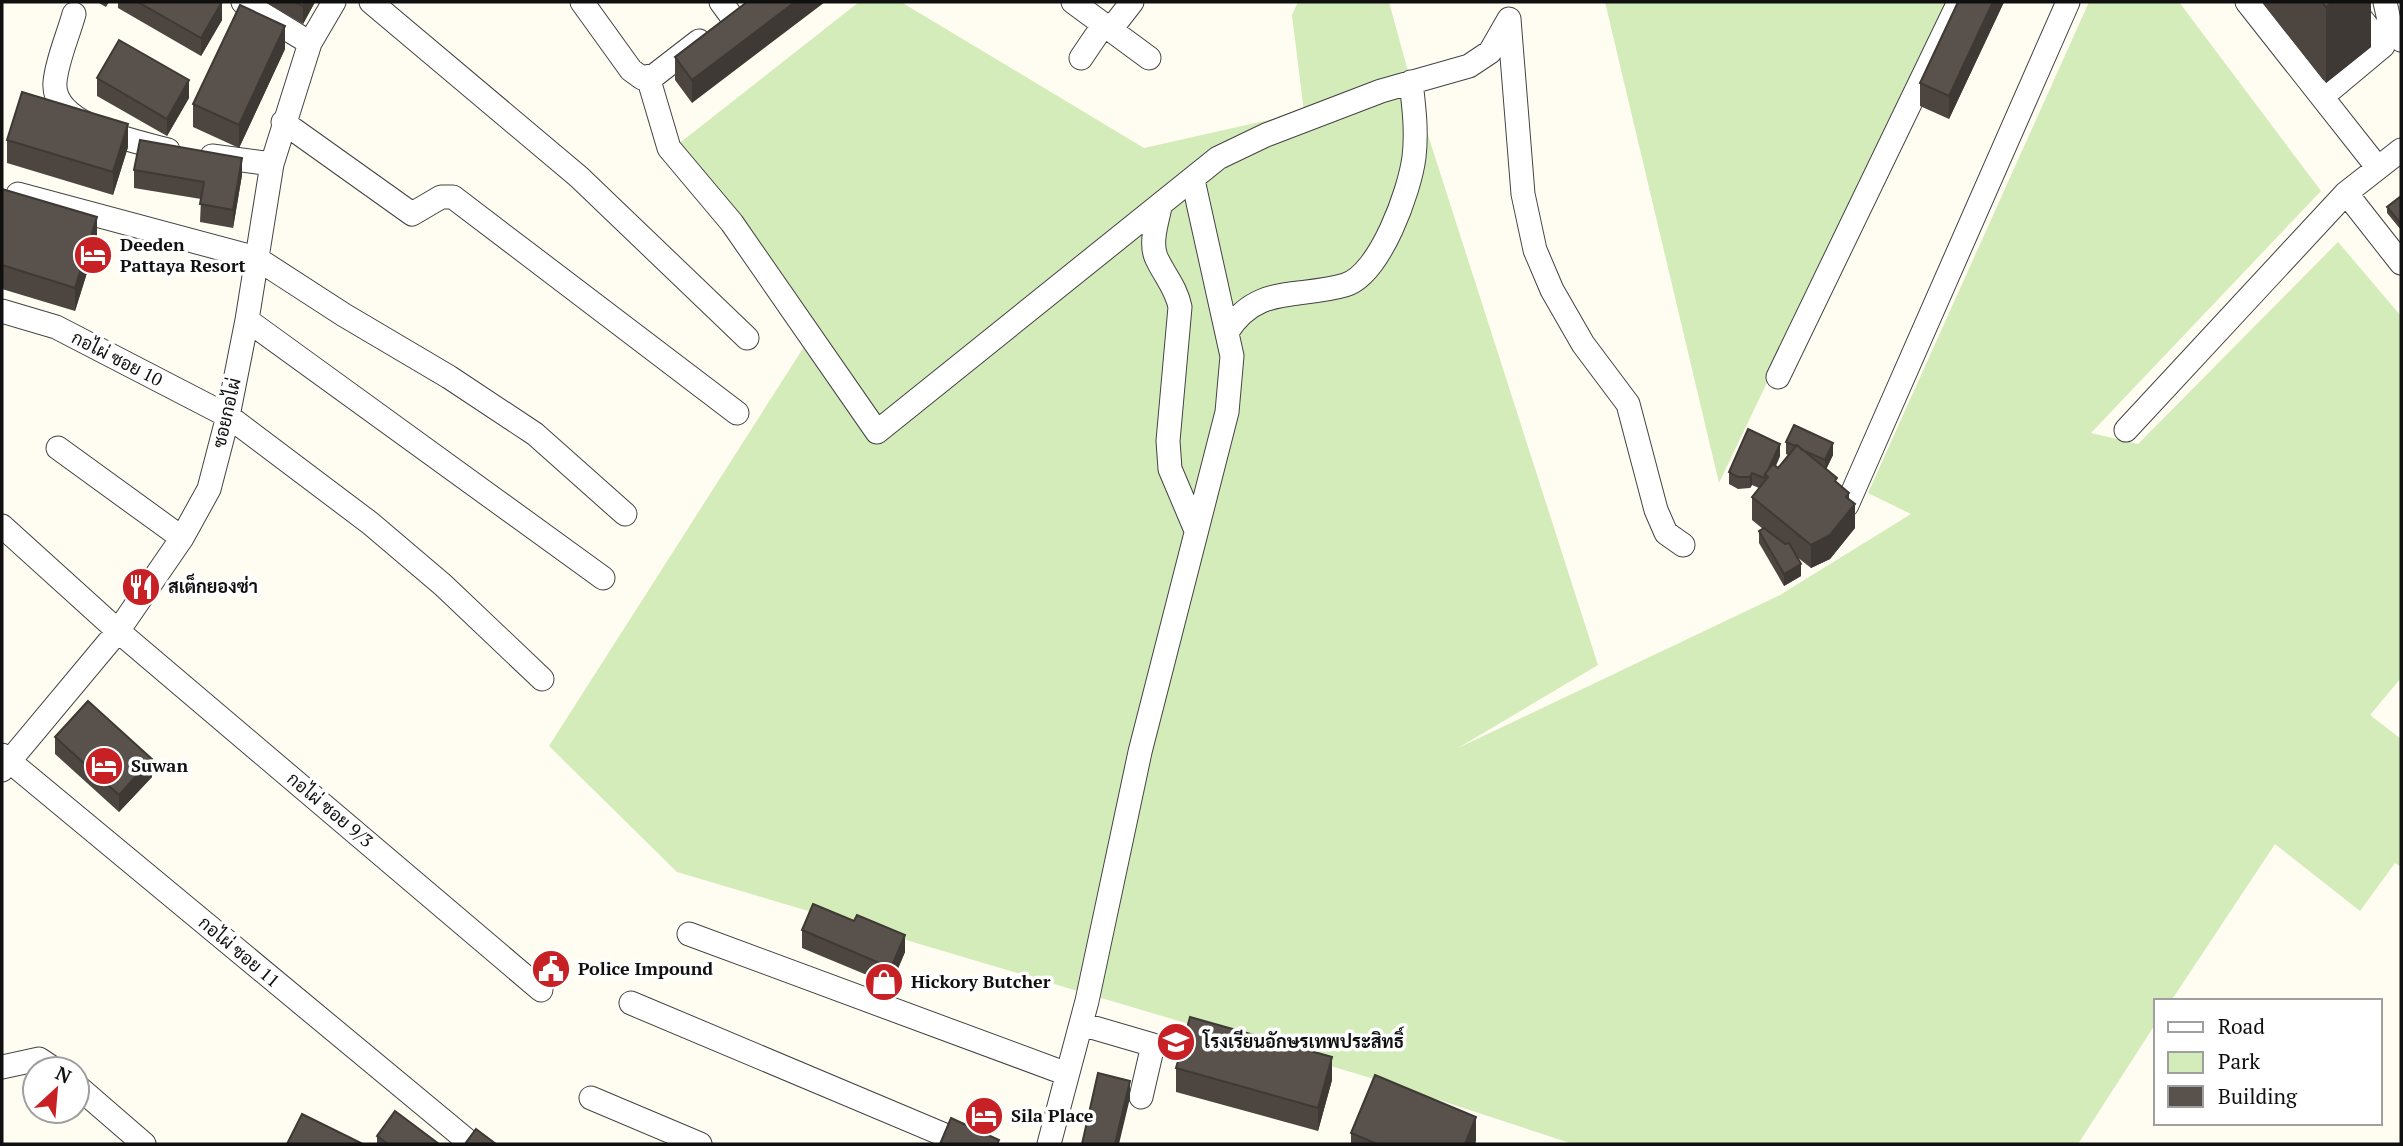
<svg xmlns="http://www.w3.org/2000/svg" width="2403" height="1146" viewBox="0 0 2403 1146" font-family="'PT Serif',Sarabun,serif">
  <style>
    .green { fill: #d3ecb9 }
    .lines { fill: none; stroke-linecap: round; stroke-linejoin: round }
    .minor-casing { stroke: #434343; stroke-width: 25 }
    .minor { stroke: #fff; stroke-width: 23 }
    .wall { fill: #4d4640 }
    .shaded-wall { fill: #3e3934 }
    .building { fill: #59514b; stroke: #3e3934; stroke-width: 2 }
    .labels { text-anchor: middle; stroke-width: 7; stroke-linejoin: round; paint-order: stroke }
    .poi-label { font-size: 18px; font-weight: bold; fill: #101010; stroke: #fff; text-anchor: start }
    .street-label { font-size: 18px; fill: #101010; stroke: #fff }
  </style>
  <rect width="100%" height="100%" fill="#fffdf2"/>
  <path class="green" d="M859,2h42l243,146 160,-36 -12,-97 6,-13h91l22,80 187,583 -140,83 322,-153 131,-81 -43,-21 221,-491h90l142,189 -230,242 47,11 200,-202 63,74v362l-31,37 31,24v128l-6,-4 -35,48 -85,-67 -104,157h-15v22l-78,121h-505l-192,-63 -704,-209 -128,-126 260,-407 -137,-190z
    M1605,2h344l-230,481z"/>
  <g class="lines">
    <g class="minor-casing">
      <path id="minor" d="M243,2l67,41
        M371,2l208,175 168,161
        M582,2l49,68 11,8 13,-3 44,-34
        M721,2l11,15
        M1073,2l76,56
        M2247,2l131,166
        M2385,2l4,18 12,20
        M74,14c-6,22 -17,46 -19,68 -4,44 81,59 113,68
        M1509,19l14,175 12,56 17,40 31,54 45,60 28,106 10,23 17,12
        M1111,29l21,-27
        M1081,58l23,-34
        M648,77l21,71 63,75 145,209 341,-274 48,-23 115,-44 88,-25 21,-14 19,-33
        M2322,97l61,-51 -35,-44
        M283,122l129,92 29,-17h12l284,216
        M212,156l60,8
        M2346,193l55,70
        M18,194l238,64 88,57 105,62 86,57 90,80
        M1160,207c-3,15 -10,35 -4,50 8,18 20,30 24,50l-12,134 2,28 25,59
        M2,311l54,16 172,89 142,107 73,62 99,94
        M247,320l356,258
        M1227,332c30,-48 70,-33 118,-47 35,-10 65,-95 69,-128 3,-25 0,-50 -3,-75
        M1778,377l181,-375
        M2126,430l220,-237 55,-43
        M58,448l124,90
        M1847,505l221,-503
        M2,526l116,105 423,359
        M2,755l467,387
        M2,770l116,-139 64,-93 27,-49 19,-73 19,-96 25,-156 38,-121 24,-41
        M689,934l378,140
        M631,1003l335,141
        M1081,1024l72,21 -12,52
        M2,1067l37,-8 15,10
        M77,1086l67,58
        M591,1098l109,46
        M1049,1144l38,-143 53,-249 87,-340 5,-56 -39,-176"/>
    </g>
    <use href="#minor" class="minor"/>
  </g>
  <path class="wall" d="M97,2h12l-3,5z
    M118,2h104v18l-21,36 -83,-48z
    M265,2h50l-12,22z
    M747,2l-55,101 -17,-23v-23z
    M1958,2h46l-55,117 -29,-13v-23z
    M2262,2h109v45l-45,36z
    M285,49l-46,99 -46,-21v-23z
    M97,78l92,20 -22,38 -70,-40z
    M7,140l121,7 -15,48 -106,-32z
    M134,170l108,5 -9,53 -33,-6 1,-23 -67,-11z
    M2,189l95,52 -22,70 -73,-22z
    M2401,196v34l-14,-17v-6z
    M1786,442l47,13 -7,14 23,30 6,29 -25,31 -19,9 -14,-11 4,19 -17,10 -25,-43v-12l4,-2 -11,-9v-23l7,-9 -7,-3 -2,3 -12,1 -9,-5v-12l51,-16 -4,10 2,2 10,-13 -2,-1z
    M55,737l97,40 -33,35 -64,-58z
    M854,921l51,31 -14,33 -89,-37v-18z
    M1176,1068l156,12 -14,51 -142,-39z
    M1351,1133l125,7 -1,4h-124z
    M377,1136l62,8h-62z"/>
  <path class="shaded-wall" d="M222,2v18l-21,36v-18z
    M305,2h10l-12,22v-18z
    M795,2h30l-133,101v-23z
    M1993,2h11l-55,117v-23z
    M2332,2h39v45l-45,36v-76z
    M285,26v23l-46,99v-23z
    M189,80v18l-22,38v-17z
    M128,124v23l-15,48v-23z
    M242,158v17l-9,53v-18z
    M97,217v24l-22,70v-23z
    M1833,443v12l-8,17v-12z
    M1780,444v12l-12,25v-4l-2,-2z
    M1752,473v12l-2,3v-11z
    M1849,493v19l6,-8v24l-25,31 -19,9v-23z
    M1801,564v12l-17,10v-12z
    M152,759v18l-33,35v-17z
    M905,935v17l-14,33v-17z
    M1332,1057v23l-14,51v-23z
    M1130,1081v17l-11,46h-4z
    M1476,1117v23l-1,4h-10z"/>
  <path class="building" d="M138,2h84l-21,36z
    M296,2h9l-2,4z
    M747,2h48l-103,78 -17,-23z
    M1958,2h35l-44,94 -29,-13z
    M2322,2h10l-6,5z
    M240,5l45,21 -46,99 -46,-21z
    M119,40l70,40 -22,39 -70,-41z
    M22,92l106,32 -15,48 -106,-32z
    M140,140l102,18 -9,52 -33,-6 4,-22 -70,-12z
    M2,189l95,28 -22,71 -73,-23z
    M2401,196v28l-14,-17z
    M1794,425l39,18 -8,17 -23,-10 -5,-5 -2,1 -9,-4z
    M1748,429l32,15 -12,26 -3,4 -1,4 -12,-5 -2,4h-12l-9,-5z
    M1797,445l40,33 -2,3 14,12 -3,4 9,7 -25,31 -19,10 -59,-48 16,-20 -3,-3 8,-10 5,4z
    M1764,528l21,16 4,-1 12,21 -17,10 -25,-43z
    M88,701l64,58 -33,36 -64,-58z
    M813,904l41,17 3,-6 48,20 -14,33 -89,-38z
    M1190,1017l142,40 -14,51 -142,-40z
    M1098,1073l32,8 -15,63h-33z
    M1375,1075l101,42 -11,27h-88l-26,-11z
    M395,1111l44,33h-51l-11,-8z
    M302,1114l59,29 -1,1h-73z
    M951,1118l48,22 -2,4h-57z
    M476,1129l20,15h-31z"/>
  <defs>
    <g id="hotel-disc" transform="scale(2.0125)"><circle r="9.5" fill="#c72025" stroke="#fff"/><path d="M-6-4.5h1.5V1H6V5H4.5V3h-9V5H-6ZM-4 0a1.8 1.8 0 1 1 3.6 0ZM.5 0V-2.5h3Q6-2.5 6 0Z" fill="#fff"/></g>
    <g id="restaurant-disc" transform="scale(2.0125)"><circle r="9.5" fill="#c72025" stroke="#fff"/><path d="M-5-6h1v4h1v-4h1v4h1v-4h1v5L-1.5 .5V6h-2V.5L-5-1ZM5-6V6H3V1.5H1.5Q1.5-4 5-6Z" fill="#fff"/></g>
    <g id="civic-disc" transform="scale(2.0125)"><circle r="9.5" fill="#c72025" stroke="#fff"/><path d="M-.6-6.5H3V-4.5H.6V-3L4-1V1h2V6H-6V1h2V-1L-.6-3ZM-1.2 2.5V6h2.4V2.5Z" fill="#fff"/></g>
    <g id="shop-disc" transform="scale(2.0125)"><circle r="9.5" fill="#c72025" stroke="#fff"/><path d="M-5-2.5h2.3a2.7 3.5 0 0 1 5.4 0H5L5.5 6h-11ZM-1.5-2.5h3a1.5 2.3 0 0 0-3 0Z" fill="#fff"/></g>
    <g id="school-disc" transform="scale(2.0125)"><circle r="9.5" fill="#c72025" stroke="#fff"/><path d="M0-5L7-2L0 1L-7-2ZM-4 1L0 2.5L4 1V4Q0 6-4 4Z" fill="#fff"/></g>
  </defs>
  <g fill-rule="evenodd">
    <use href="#hotel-disc" x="93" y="255"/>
    <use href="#restaurant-disc" x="141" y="587"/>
    <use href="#hotel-disc" x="104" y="766"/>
    <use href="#civic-disc" x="551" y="969"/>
    <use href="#shop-disc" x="884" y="982"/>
    <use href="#school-disc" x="1176" y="1042"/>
    <use href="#hotel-disc" x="984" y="1116"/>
  </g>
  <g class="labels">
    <g class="poi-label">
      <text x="120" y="251">Deeden<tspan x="120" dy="21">Pattaya Resort</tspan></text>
      <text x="168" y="593">สเต็กยองซ่า</text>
      <text x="131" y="772">Suwan</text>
      <text x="578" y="975">Police Impound</text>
      <text x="911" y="988">Hickory Butcher</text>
      <text x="1203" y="1048">โรงเรียนอักษรเทพประสิทธิ์</text>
      <text x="1011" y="1122">Sila Place</text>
    </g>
    <g class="street-label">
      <text transform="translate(117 359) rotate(27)" y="6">กอไผ่ ซอย 10</text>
      <text transform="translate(227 413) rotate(-77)" y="6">ซอยกอไผ่</text>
      <text transform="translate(330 810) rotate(40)" y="6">กอไผ่ ซอย 9/3</text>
      <text transform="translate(239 952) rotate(40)" y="6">กอไผ่ ซอย 11</text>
    </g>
  </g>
  <rect width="2403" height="1146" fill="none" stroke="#101010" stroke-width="7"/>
  <rect x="2154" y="999" width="228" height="126" fill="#ffffff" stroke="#9f9f9f" stroke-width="2"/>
  <rect x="2168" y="1022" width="35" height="10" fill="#ffffff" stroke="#9f9f9f" stroke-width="2"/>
  <text x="2218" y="1034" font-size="21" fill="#101010">Road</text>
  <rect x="2168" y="1052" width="35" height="21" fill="#d3ecb9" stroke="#9f9f9f" stroke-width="2"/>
  <text x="2218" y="1069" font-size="21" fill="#101010">Park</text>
  <rect x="2168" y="1086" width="35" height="21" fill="#59514b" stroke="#9f9f9f" stroke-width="2"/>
  <text x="2218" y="1104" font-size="21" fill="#101010">Building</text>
  <g transform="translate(56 1090) rotate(26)"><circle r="33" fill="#ffffff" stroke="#9f9f9f" stroke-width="2"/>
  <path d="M0-5L12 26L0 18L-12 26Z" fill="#c72025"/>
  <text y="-10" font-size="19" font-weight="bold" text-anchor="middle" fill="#101010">N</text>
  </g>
</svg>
